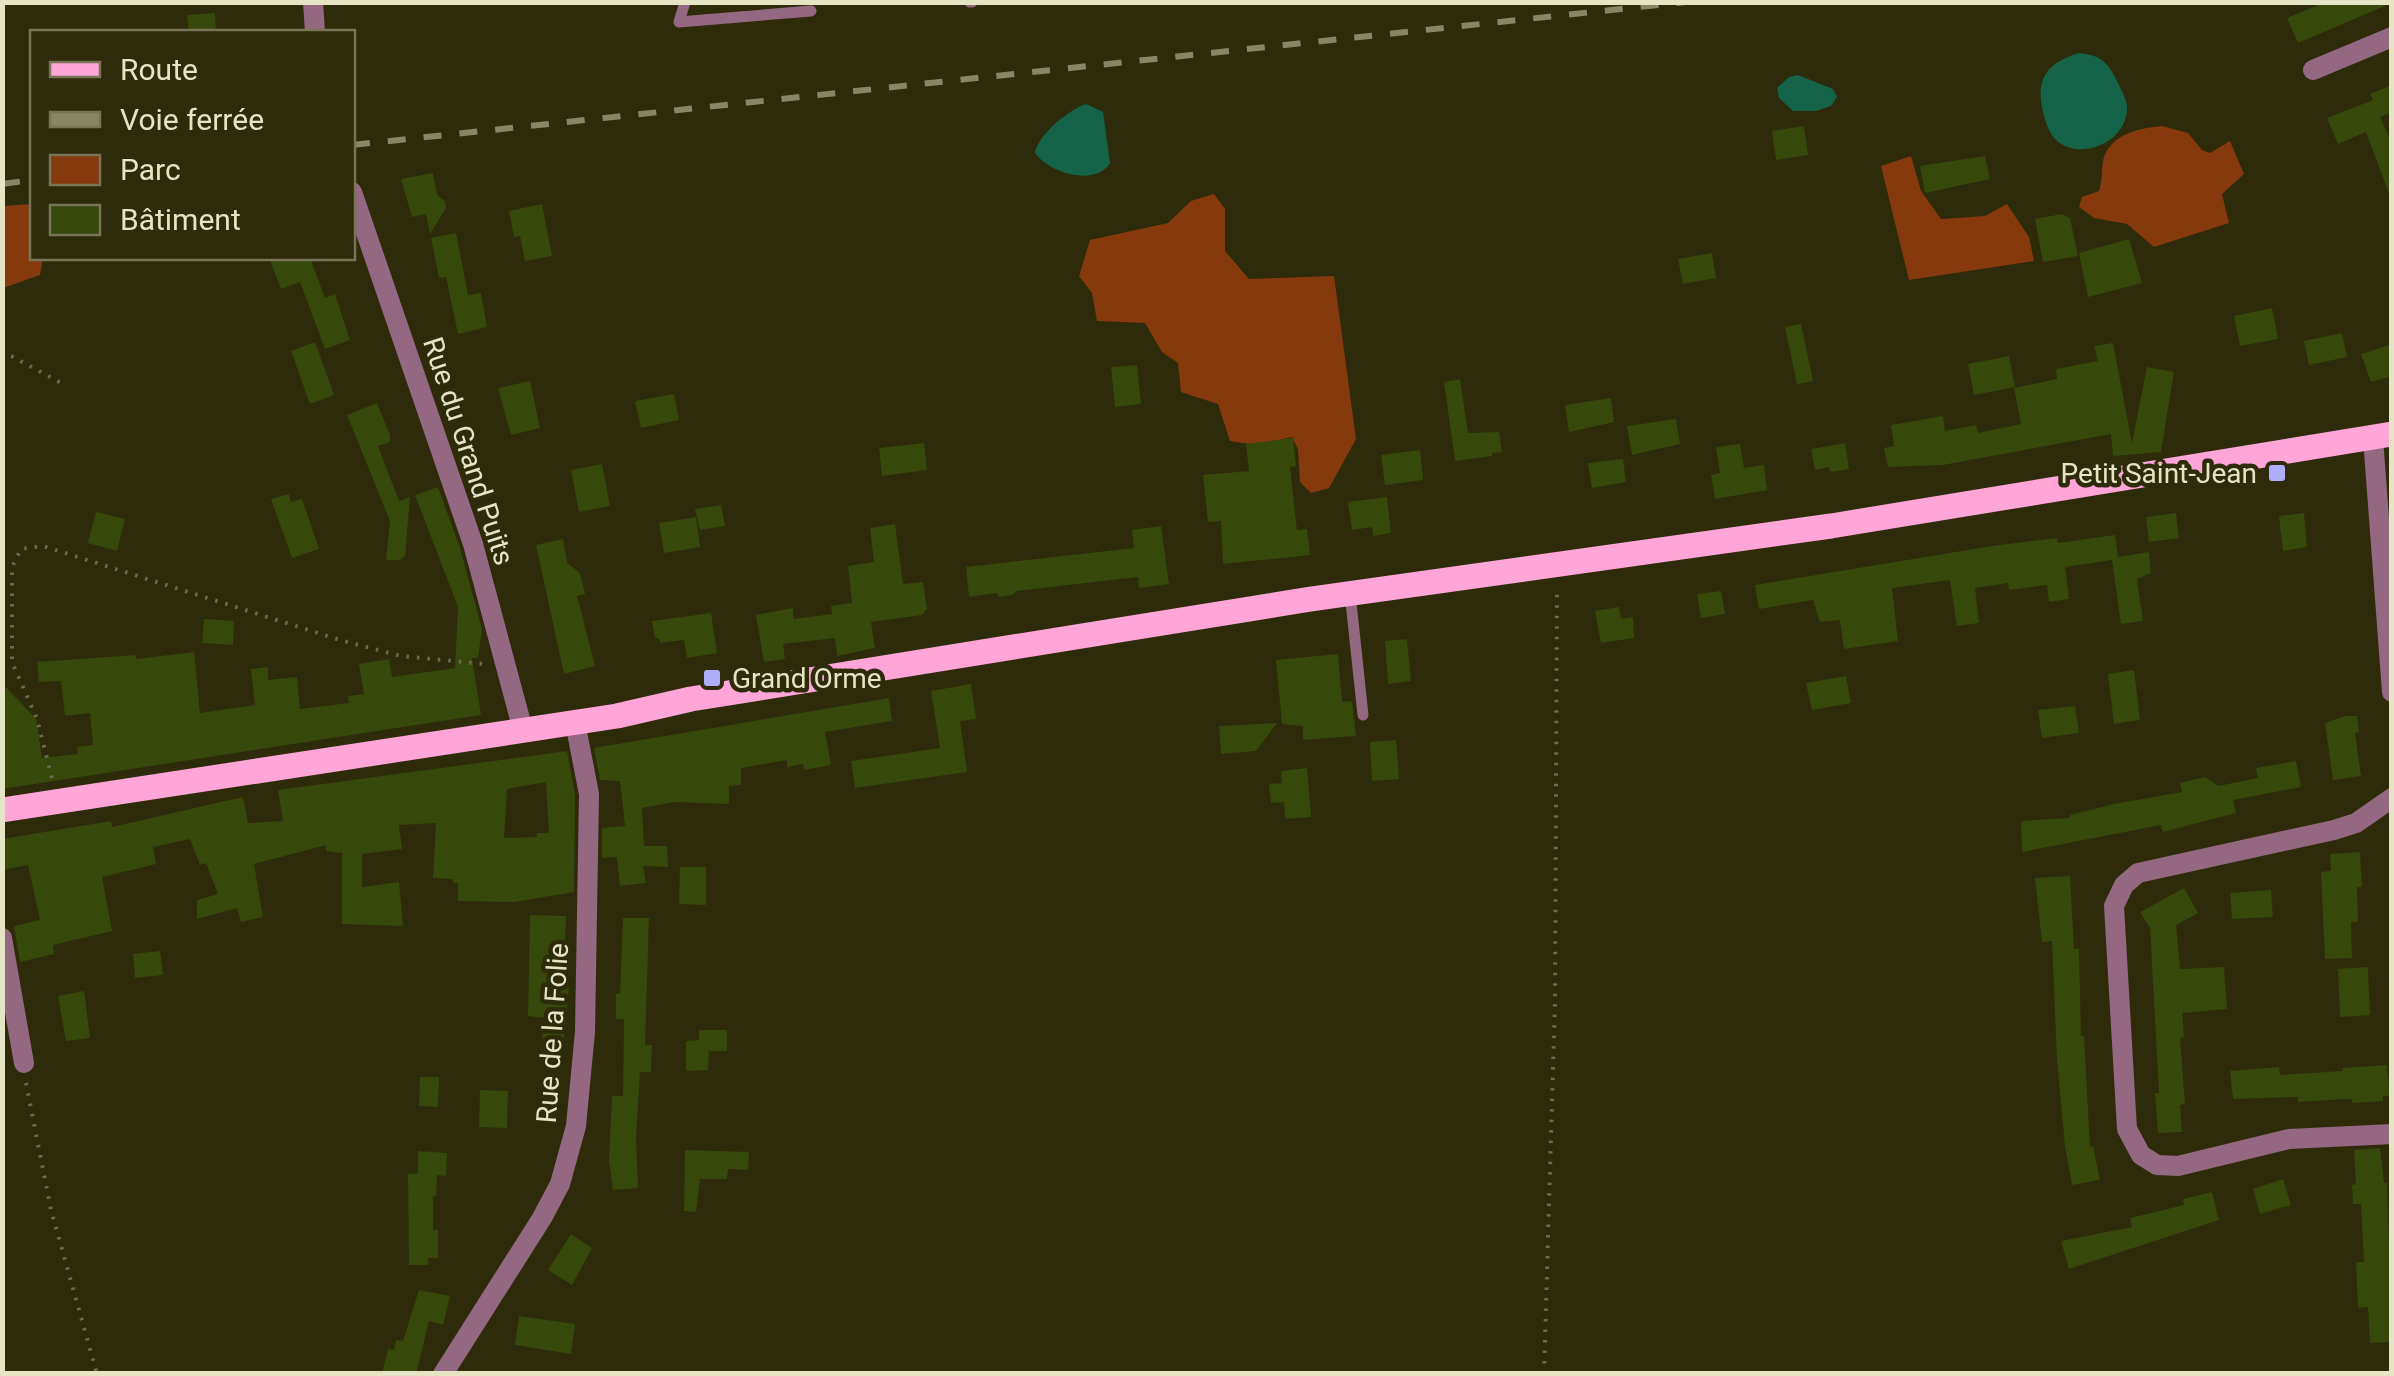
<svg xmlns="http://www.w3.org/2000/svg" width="2394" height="1376" viewBox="0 0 2394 1376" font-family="Roboto,sans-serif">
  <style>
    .green { fill: #86390d }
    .water { fill: #156349 }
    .building { fill: #36480a; fill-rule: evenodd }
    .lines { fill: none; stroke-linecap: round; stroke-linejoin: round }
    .path { stroke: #6d6b4b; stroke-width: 4; stroke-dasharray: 2.5 8; stroke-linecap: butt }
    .service { stroke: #946880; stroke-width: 11 }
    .minor { stroke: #946880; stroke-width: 20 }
    .primary { stroke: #ffa5d8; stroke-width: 25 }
    .rail { stroke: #888666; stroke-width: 6; stroke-dasharray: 18 18; stroke-linecap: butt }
    .poi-dot { fill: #b0aefa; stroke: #2d2b0a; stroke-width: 4 }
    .labels { text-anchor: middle; stroke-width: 9; stroke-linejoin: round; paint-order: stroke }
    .street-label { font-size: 28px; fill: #e5e4c5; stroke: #2d2b0a }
    .poi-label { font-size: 28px; fill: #e5e4c5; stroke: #2d2b0a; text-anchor: end }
  </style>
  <rect width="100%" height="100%" fill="#2d2b0a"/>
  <path class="green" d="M2162,126l26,7 14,17 8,3 20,-12 14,33 -22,20 7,29 -75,24 -27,-23 -33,-6 -15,-11 3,-10 17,-6c4,-12 2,-24 5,-34 9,-24 37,-29 58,-31z
    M1911,156l10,35 20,28 44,-3 22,-12 22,33 5,24 -125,19 -28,-114z
    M1214,194l11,15v42l24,28 85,-3 22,163 -27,49 -18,5 -11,-11 -2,-33 -6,-12 -35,8 -27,-4 -12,-37 -37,-12 -3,-29 -16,-11 -17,-29 -48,-2 -5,-28 -13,-17 11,-36 78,-17 23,-22z
    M32,204v54h11l-3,17 -37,13v-82z"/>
  <path class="water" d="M2079,53c19,2 27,7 36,24 4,9 11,20 12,29 2,43 -66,62 -80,19 -13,-38 -8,-60 32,-72z
    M1798,75l35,14 4,8 -6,9 -15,5h-23l-14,-13 -2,-10 12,-11z
    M1086,104l17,8 7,51c-15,24 -61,10 -75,-10 3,-18 33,-43 51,-49z"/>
  <path class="building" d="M2326,2h66v1l-94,40 -11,-25z
    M215,13l1,19h-27l-2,-17z
    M2392,85v27l-12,5 12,26 -2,53 -24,-64 -28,12 -11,-26 46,-18 -3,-6z
    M1804,126l4,29 -32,5 -4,-29z
    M1985,156l5,23 -65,14 -5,-27z
    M433,173l4,22 8,6 1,7 -16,26 -4,-20 -14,3 -11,-38z
    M542,204l10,52 -27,5 -5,-25 -6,1 -5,-26z
    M2062,214l8,4 8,38 -35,6 -8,-43z
    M456,233l12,62 13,-2 6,34 -29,7 -12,-57 -7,1 -8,-40z
    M2129,239l13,44 -54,14 -9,-44z
    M1712,253l4,25 -33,6 -5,-25z
    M269,258h41l15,40 10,-4 15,46 -25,9 -25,-67 -19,7z
    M2272,308l6,31 -38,7 -6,-30z
    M1801,324l12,57 -16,3 -12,-57z
    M2342,333l5,24 -38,8 -5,-24z
    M315,342l19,53 -24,9 -19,-53z
    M2113,343l19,100 15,-76 27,5 -13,80 -48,4 -2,-22 -168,31 -55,2 -4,-19 10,-2 -3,-21 52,-9 2,15 31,-6 2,8 43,-9 -7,-36 43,-9 -1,-10 42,-8 -4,-15z
    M2392,344v32l-21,6 -10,-28z
    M2009,356l6,31 -41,8 -6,-31z
    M1137,365l4,39 -26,3 -4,-40z
    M1460,379l8,54 31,-1 3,20 -10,1v3l-37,5 -11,-79z
    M530,381l10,47 -29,7 -13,-47z
    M674,394l5,26 -38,8 -6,-27z
    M1611,398l3,24 -45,10 -4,-27z
    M377,403l13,32v7l-12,4 21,55 11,-4 -5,59 -5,4h-14l4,-39 -43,-106z
    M1676,419l4,25 -48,11 -5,-29z
    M1293,438l3,28 -6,1 7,63 10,-1 3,26 -87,9 -2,-43 -13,1 -5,-47 46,-4 -3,-27z
    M924,443l3,27 -45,6 -3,-28z
    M1845,443l4,26 -19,3 -1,-5 -14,3 -4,-21z
    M1740,444l4,24 20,-3 3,25 -52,9 -4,-24 9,-2 -4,-26z
    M1420,450l3,30 -38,5 -4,-30z
    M1623,459l3,23 -34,6 -4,-25z
    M602,464l8,42 -31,6 -8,-42z
    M438,487l22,61 22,81 -4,29h-6l9,57 -479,74 1,-105 33,35 6,39 36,-4 -1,-7 16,-2 -3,-32 -25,3 -4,-35 -22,1 -2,-20 99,-7v4l58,-7 6,61 55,-8 -4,-36 17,-2v13l29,-3 3,32 49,-6 -1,-7 16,-2 -5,-30 30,-5 3,18 63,-9 3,-61 -43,-112z
    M289,494l2,8 11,-3 17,50 -27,9 -21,-59z
    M1387,497l4,36 -18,3 -1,-9 -20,3 -4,-28z
    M721,505l4,21 -25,4 -5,-21z
    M96,512l29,7 -8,32 -29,-8z
    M2176,513l3,25 -30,4 -3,-25z
    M2304,513l3,34 -24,4 -4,-35z
    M696,517l4,30 -36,6 -5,-30z
    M895,524l8,60 20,-2 4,27 -5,6 -51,7 4,26 -38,8 -2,-18 -52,6 2,15 -21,3 -8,-47 37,-7 1,11 38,-5 -1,-8 21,-3 -4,-37 26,-4 -4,-34z
    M1161,526l8,58 -30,4 -1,-11 -122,14 -3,4 -14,2 -3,-4 -27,4 -3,-30 168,-19 -2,-18z
    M2115,535l3,22 31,-5 2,21 -14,6 6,42 -22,3 -9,-64 -47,7 4,32 -20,3 -2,-17 -38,5 -1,-7 -33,5 4,35 -22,3 -7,-46 -58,8 6,53 -54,8 -4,-29 -20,2 -7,-22 -54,9 -4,-24 237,-39 65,-8 1,5z
    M563,539l4,24 13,10 5,21 -8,2 18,70 -31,8 -28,-129z
    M1721,591l4,23 -24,4 -4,-24z
    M1619,607l2,12 12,-2 1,21 -33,5 -6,-32z
    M711,613l6,40 -30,5 -3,-18 -24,3 -1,-5h-4l-3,-17z
    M204,619l30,2 -1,24 -31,-2z
    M1407,639l4,42 -23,3 -3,-43z
    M1338,654l4,48 10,-1 4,35 -53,4v-14l-21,-2 -6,-64z
    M2134,670l6,50 -26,4 -6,-50z
    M1846,676l5,27 -39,7 -6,-27z
    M971,684l5,35 -16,2 7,51 -112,16 -4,-27 89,-13 -9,-57z
    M889,698l3,23 -67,11 6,33 -27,5 -1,-6 -16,3v-7l-46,8v17l-12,1v18l-55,-2 -32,6 2,38h23l1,21 -25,-1 3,17 -26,3 -3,-29 -15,1v-30l23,-2 -5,-45 -20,-1 -6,-32z
    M2075,706l4,27 -37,5 -4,-28z
    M2345,716h12l2,16 -4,1 6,43 -28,4 -8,-57z
    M1277,723l-21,28 -35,3 -2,-28z
    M1396,740l3,39 -27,2 -2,-39z
    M567,751l8,44 -1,97 -60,10 -56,-1v-18h-5v-4l-20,-1 3,-55 -37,2 3,24 -40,5v33l37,-5 4,44 -61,-2v-71l-16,-2v-6l-72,19 9,53 -22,5 -4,-14 -40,11v-19l21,-6 -12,-31 -6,2 -10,-26 -37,8 3,17 -54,13 10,54 -59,14 1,9 -34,8 -6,-36 26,-6 -12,-55 -26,5v-31l109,-18 1,6 131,-30 5,26 35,-2 -5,-31zM546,782l3,51h-12v4l-33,1 3,-49z
    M2296,761l5,26 -68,13 3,13 -73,19 -2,-7 -139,27 -1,-31 49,-3v-3l44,-11 68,-12 -2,-9 25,-6 13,9 40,-8 -2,-10z
    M1307,768l4,49 -26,2 -1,-17 -13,1 -2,-19 13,-1 -1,-12z
    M2360,852l2,35h-5l1,35h-7l1,36 -27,1 -4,-87 10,-1 -1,-17z
    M680,867h26v38l-27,-1z
    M2070,876l4,73h5l2,87h3l6,111 3,-1 7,34 -28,5 -7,-39 -8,-86 -5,-119 -10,1 -7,-64z
    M2184,888l14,25 -22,12 4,44 44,-2 3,42 -45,4 2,24 -4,1 5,66 -5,1 2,27 -24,1 -3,-40h4l-9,-165 -10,-16z
    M2271,890l2,27 -41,2 -2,-26z
    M530,915l36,1 -2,58h6l-8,87 -21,-2 3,-41 -16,-2z
    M623,918h26l-4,127h7l-1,27h-11l-4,65 2,51 -25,2 -4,-29 3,-65h11l1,-77h-8v-25h4z
    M160,951l3,24 -28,3 -2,-24z
    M2368,967l2,48 -30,2 -2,-48z
    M84,991l6,47 -24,3 -8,-45z
    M699,1030h28v21h-18l-1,19 -22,1v-30l13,-1z
    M2387,1065l3,31h-7v5l-31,2v-4h-7l-47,3v-5l-65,2 -3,-28 49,-4 1,8 63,-4 -1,-3z
    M420,1077h19l-1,30 -19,-1z
    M480,1090l28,1 -1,37 -28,-1z
    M2380,1148l4,35h3l5,159 -22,1 -2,-36 -10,1 -2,-46h8l-3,-58h-8l-1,-19 4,-1 -2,-34z
    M685,1150l64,2 -1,18 -20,-1 -1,10h-27l-4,33 -12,-1z
    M418,1151l29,2 -1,23 -9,-1 -1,21h-3v34h5v28h-10v7h-19l-1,-91 10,-1z
    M2283,1179l8,26 -31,9 -7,-25z
    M2212,1192l7,28 -150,49 -8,-28 71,-14 -2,-9 54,-13 -1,-6z
    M571,1234l21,14 -20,37 -24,-15z
    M419,1290l31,6 -7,29 -14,-4 -13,53h-34l6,-25 6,1 2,-10 7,1z
    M519,1316l56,8 -4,30 -56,-9z"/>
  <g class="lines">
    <path class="path" d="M2,351l59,32
      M52,778l-15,-59 -25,-57v-95l9,-18 22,-3 297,94 61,16 84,8
      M26,1083l25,127 46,164
      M1544,1374l11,-372 2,-413"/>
    <path class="service" d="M685,2l-6,20 132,-11
      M970,2h2
      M1350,593l13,122"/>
    <path class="minor" d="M313,2l2,30
      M2313,70l79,-33
      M352,192l121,352 50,186
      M2373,438l19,254
      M2392,798l-36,25 -22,7 -196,43 -14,12 -10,21 13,223 14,26 16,10 21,1 111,-27 103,-5
      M2,938l22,125
      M443,1374l99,-156 18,-34 16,-58 9,-94 4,-238 -14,-72"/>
    <path class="primary" d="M2,810l615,-94 74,-17 620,-100 520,-73 561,-92"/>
    <path class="rail" d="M352,145l1334,-143
      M2,184l30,-4"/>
  </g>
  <g class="poi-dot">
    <rect x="2267" y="463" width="20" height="20" rx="5"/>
    <rect x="702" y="668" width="20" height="20" rx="5"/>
  </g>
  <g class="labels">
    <g class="street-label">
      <text transform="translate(469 451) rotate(72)" y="10">Rue du Grand Puits</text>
      <text transform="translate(552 1033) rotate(-86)" y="10">Rue de la Folie</text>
    </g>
    <g class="poi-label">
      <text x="2257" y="483">Petit Saint-Jean</text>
      <text x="732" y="688" text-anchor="start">Grand Orme</text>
    </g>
  </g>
  <rect width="2394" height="1376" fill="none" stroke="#e5e4c5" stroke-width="10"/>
  <rect x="30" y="30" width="325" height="230" fill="#2d2b0a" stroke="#777555" stroke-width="2.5"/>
  <rect x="50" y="62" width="50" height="15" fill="#ffa5d8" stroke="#777555" stroke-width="2.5"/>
  <text x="120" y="80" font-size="30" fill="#e5e4c5">Route</text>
  <rect x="50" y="112" width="50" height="15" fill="#888666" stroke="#777555" stroke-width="2.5"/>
  <text x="120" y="130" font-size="30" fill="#e5e4c5">Voie ferrée</text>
  <rect x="50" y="155" width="50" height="30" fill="#86390d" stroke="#777555" stroke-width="2.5"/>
  <text x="120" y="180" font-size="30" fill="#e5e4c5">Parc</text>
  <rect x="50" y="205" width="50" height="30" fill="#36480a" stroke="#777555" stroke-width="2.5"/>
  <text x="120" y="230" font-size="30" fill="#e5e4c5">Bâtiment</text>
</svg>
